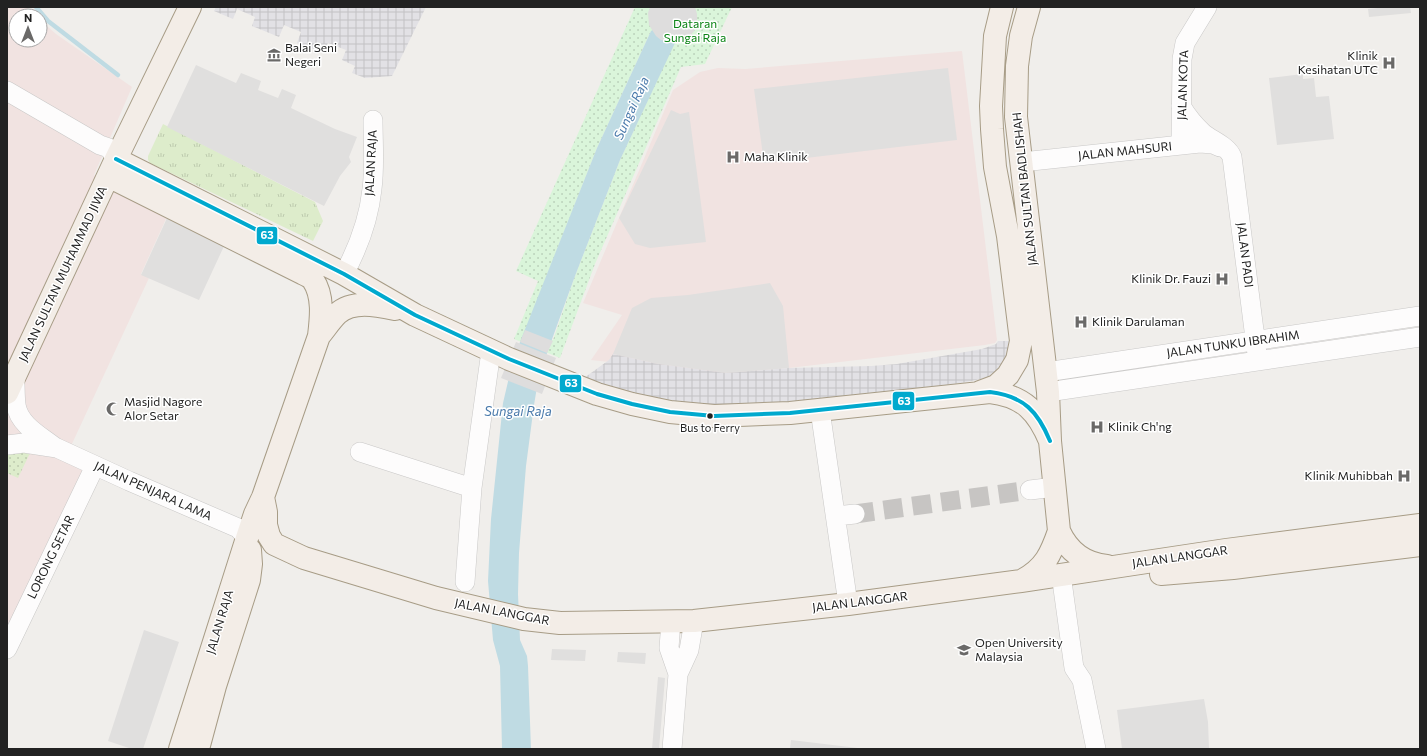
<svg xmlns="http://www.w3.org/2000/svg" width="1427" height="756" viewBox="0 0 1427 756" font-family="Commissioner,sans-serif">
  <style>
    .commercial { fill: #f1e3e1 }
    .grass { fill: url(#grass-tufts) }
    .park { fill: url(#park-dots); fill-rule: evenodd }
    .garden { fill: url(#garden-dots) }
    .parking { fill: #e0dfde }
    .plaza { fill: url(#plaza-grid) }
    .water { fill: #bfdbe3 }
    .pier { fill: #dedddd }
    .lines { fill: none; stroke-linecap: round; stroke-linejoin: round }
    .stream { stroke: #bfdbe3; stroke-width: 4.5 }
    .minor-tunnel { stroke: #c7c5c3; stroke-width: 19; stroke-dasharray: 19 10; stroke-linecap: butt }
    .minor-casing { stroke: #c9c8c7; stroke-width: 20 }
    .major-casing { stroke: #a79c86; stroke-width: 24 }
    .minor { stroke: #fdfcfc; stroke-width: 19 }
    .major { stroke: #f3ede7; stroke-width: 22 }
    .bus-1-casing { stroke: #fff; stroke-width: 7 }
    .bus-1 { stroke: #00a9ce; stroke-width: 4 }
    .bus-dot { fill: #222; stroke: #fff; stroke-width: 1.5 }
    .labels { text-anchor: middle; stroke-width: 3; stroke-linejoin: round; paint-order: stroke }
    .bus-label { font-size: 11px; fill: #222; stroke: #fff }
    .park-label { font-size: 12px; fill: #0c8416; stroke: #fff }
    .poi-label { font-size: 12px; fill: #222; stroke: #fff; text-anchor: start }
    .street-label { font-size: 12px; fill: #222; stroke: #fff }
    .water-label { font-size: 13px; font-style: italic; fill: #4a7aab; stroke: #fff }
    .line-badge { stroke: #fff; stroke-width: 1.5 }
    .badge-label { font-size: 11px; text-anchor: middle; font-weight: bold; fill: #fff }
  </style>
  <defs>
    <pattern id="grass-tufts" width="24" height="20" patternUnits="userSpaceOnUse"><rect width="24" height="20" fill="#ddeccb"/><path d="M3 7l-1-3M5 7V3M7 7l1-3M15 17l-1-3M17 17v-4M19 17l1-3" fill="none" stroke="#bdcaae"/></pattern>
    <pattern id="park-dots" width="8" height="8" patternUnits="userSpaceOnUse"><rect width="8" height="8" fill="#daf5da"/><path d="M2 2h.1M6 6h.1" fill="none" stroke="#bbd2bb" stroke-width="1.8" stroke-linecap="round"/></pattern>
    <pattern id="garden-dots" width="8" height="8" patternUnits="userSpaceOnUse"><rect width="8" height="8" fill="#ddeccb"/><path d="M2 2h.1M6 6h.1" fill="none" stroke="#bdcaae" stroke-width="1.8" stroke-linecap="round"/></pattern>
    <pattern id="plaza-grid" width="8" height="8" patternUnits="userSpaceOnUse"><rect width="8" height="8" fill="#e2e1e5"/><path d="M0 4h8M4 0v8" fill="none" stroke="#c2c1c4"/></pattern>
  </defs>
  <rect width="100%" height="100%" fill="#f0eeeb"/>
  <path class="commercial" d="M7,7h19l10,9h-20v24h24v-20l16,14 76,53 -38,88 76,35 -29,64 8,4 -85,183 24,12 -81,165z
    M962,51l35,289 -2,3 -10,2 -196,23 -62,5 -35,-2 -101,-11 31,-45 -39,-12 90,-213 27,-18 18,-4 27,1z"/>
  <path class="grass" d="M163,124l152,78 8,19 -10,20 -163,-78 -2,-3v-4z"/>
  <path class="park" d="M635,7h97l-27,57 -24,3 -86,197 -35,94 -46,-19 24,-58 -22,-10zM651,31l23,12 -54,117 -45,116 -22,64 -27,-11 71,-181z"/>
  <path class="garden" d="M31,451l-13,27 -11,-5v-21z"/>
  <path class="parking" d="M1387,7h23l1,6 -42,4 -1,-8z
    M196,65l40,18 5,-10 20,8 -3,9 20,8 4,-9 14,6 -5,13 44,21 22,8 -8,20 2,5 -11,14 -16,30 -157,-79z
    M948,68l9,72 -193,23 -10,-74z
    M1303,74v5l11,-1 2,19 13,-1 5,43 -57,6 -8,-67z
    M671,110l9,4 9,-2 17,130 -56,6 -15,-4 -16,-26z
    M167,218l58,26 -26,56 -58,-25z
    M770,283l13,23 6,62 -63,5 -68,-9 -45,-10 19,-46 19,-10 37,-3z
    M144,630l35,12 -36,107h-11l-24,-8z
    M552,649l34,1 -1,11 -34,-1z
    M618,652l28,1 -1,11 -28,-2z
    M658,677l7,1 -6,71h-7z
    M1204,699l4,23 1,26 -87,1 -5,-39z
    M791,740l75,9h-76z"/>
  <path class="plaza" d="M216,7h210l-34,69 -27,2 -13,-5 3,-7 -13,-6 4,-10 -18,-7 -4,10 -27,-10 4,-11 -17,-7 -5,12 -27,-11 3,-9 -18,-8 -4,10 -19,-8z
    M998,341h12l1,3 -3,13 -12,16 -10,5 -25,5 -98,13 -131,11 -49,-4 -70,-13 -29,-12 25,-18 4,-6 45,10 68,9 63,-5 82,-2 26,-2 85,-15 14,-5z"/>
  <path class="water" d="M694,7l-19,36 -55,117 -45,116 -28,77 -10,34 -3,18 -8,61 -7,87 -1,41 2,46 7,16 1,10 3,83h-29l-2,-83 -7,-26 -5,-59 3,-62 12,-116 7,-30 10,-31 77,-194 54,-117z"/>
  <path class="pier" d="M650,7h45l2,7v8l-2,8 -5,6 -7,5 -8,2 -14,-3 -5,-4 -7,-11 -1,-12z
    M525,330l28,11 -6,12 -27,-11z
    M516,342l40,16 -14,36 -41,-16z"/>
  <g class="lines">
    <path class="stream" d="M36,7l12,14 70,54"/>
    <path class="minor-tunnel" d="M855,514l175,-24"/>
    <g class="minor-casing">
      <path id="minor" d="M7,91l93,54 9,3 7,11
        M1181,106c6,10 13,19 22,27 8,7 25,13 29,24l25,197
        M1181,145l1,-86 3,-16 22,-36
        M1022,162l178,-19 13,1 7,3
        M344,274c14,-26 25,-56 28,-85 3,-23 1,-46 1,-69
        M1046,372l374,-56
        M15,377c0,9 0,19 1,28 3,20 25,31 40,43
        M1048,392l372,-55
        M820,410l28,194
        M7,445l17,-2 33,5 72,33 109,47 9,10
        M360,452l112,36
        M1030,490l25,-3
        M836,516l19,-2
        M1061,574l13,94 8,12 14,69
        M465,582l7,-94 19,-137
        M671,621l-2,27 9,26 -6,75
        M7,649l88,-183
        M678,674l11,-24 5,-29"/>
    </g>
    <g class="major-casing">
      <path id="major" d="M1029,7l-8,29 -4,30 -1,51 32,275 2,49 9,90c9,20 26,33 48,35
        M116,159l228,115 71,41 94,44 88,35 35,10 38,8 44,4 76,-3 200,-21c34,4 48,20 60,49
        M108,176l194,97c4,2 9,4 11,7 11,16 8,39 6,56l-56,161 -8,17 -8,24 -67,211
        M319,336c6,-7 11,-15 18,-22 15,-14 39,-9 58,-5
        M980,392l16,-6 12,-11 9,-15 4,-19 -13,-105 -13,-69 -3,-38 -1,-23 4,-70 7,-29
        M7,393l109,-234 74,-152
        M263,497l3,15v13l3,11 5,8 30,14 132,40 88,21 36,4 134,-2 154,-17 173,-23 205,-31 194,-25
        M1161,574l72,-6 187,-23
        M1023,580c22,-12 28,-26 36,-49
        M198,749l17,-63 34,-106 2,-16 -1,-14"/>
    </g>
    <use href="#minor" class="minor"/>
    <use href="#major" class="major"/>
    <g class="bus-1-casing">
      <path id="bus-1" d="M116,159l228,115 71,41 94,44 88,35 35,10 38,8 44,4 76,-3 200,-21c34,4 48,20 60,49"/>
    </g>
    <use href="#bus-1" class="bus-1"/>
  </g>
  <defs>
    <g id="museum-bare" transform="scale(1.08)"><path d="M0-6L6-3V-2H-6V-3ZM-5-1h2V3h-2ZM-1-1h2V3h-2ZM3-1h2V3H3ZM-6 4H6V6H-6Z" fill="#6a6968" stroke="#fff" stroke-width="2.5" paint-order="stroke"/></g>
    <g id="hospital-bare" transform="scale(1.08)"><path d="M-5-5h3v3.5h4V-5h3V5h-3V1.5h-4V5h-3Z" fill="#6a6968" stroke="#fff" stroke-width="2.5" paint-order="stroke"/></g>
    <g id="mosque-bare" transform="scale(1.08)"><path d="M3.5-4.9A6 6 0 1 0 3.5 4.9A5 5 0 1 1 3.5-4.9Z" fill="#6a6968" stroke="#fff" stroke-width="2.5" paint-order="stroke"/></g>
    <g id="university-bare" transform="scale(1.08)"><path d="M0-5L7-2L0 1L-7-2ZM-4 1L0 2.5L4 1V4Q0 6-4 4Z" fill="#6a6968" stroke="#fff" stroke-width="2.5" paint-order="stroke"/></g>
  </defs>
  <g fill-rule="evenodd">
    <use href="#museum-bare" x="274" y="55"/>
    <use href="#hospital-bare" x="1389" y="63"/>
    <use href="#hospital-bare" x="733" y="157"/>
    <use href="#hospital-bare" x="1222" y="279"/>
    <use href="#hospital-bare" x="1081" y="322"/>
    <use href="#mosque-bare" x="113" y="409"/>
    <use href="#hospital-bare" x="1097" y="427"/>
    <use href="#hospital-bare" x="1404" y="476"/>
    <use href="#university-bare" x="964" y="650"/>
  </g>
  <circle class="bus-dot" cx="710" cy="416" r="3.5"/>
  <g class="labels">
    <g class="bus-label">
      <text x="710" y="432">Bus to Ferry</text>
    </g>
    <g class="park-label">
      <text x="695" y="28">Dataran<tspan x="695" dy="14">Sungai Raja</tspan></text>
    </g>
    <g class="poi-label">
      <text x="285" y="52">Balai Seni<tspan x="285" dy="14">Negeri</tspan></text>
      <text x="1378" y="60" text-anchor="end">Klinik<tspan x="1378" dy="14">Kesihatan UTC</tspan></text>
      <text x="744" y="161">Maha Klinik</text>
      <text x="1211" y="283" text-anchor="end">Klinik Dr. Fauzi</text>
      <text x="1092" y="326">Klinik Darulaman</text>
      <text x="124" y="406">Masjid Nagore<tspan x="124" dy="14">Alor Setar</tspan></text>
      <text x="1108" y="431">Klinik Ch'ng</text>
      <text x="1393" y="480" text-anchor="end">Klinik Muhibbah</text>
      <text x="975" y="647">Open University<tspan x="975" dy="14">Malaysia</tspan></text>
    </g>
    <g class="street-label">
      <text transform="translate(1183 85) rotate(-88)" y="4">JALAN KOTA</text>
      <text transform="translate(1125 151) rotate(-6)" y="4">JALAN MAHSURI</text>
      <text transform="translate(371 163) rotate(-87)" y="4">JALAN RAJA</text>
      <text transform="translate(1025 189) rotate(-96)" y="4">JALAN SULTAN BADLISHAH</text>
      <text transform="translate(1245 255) rotate(83)" y="4">JALAN PADI</text>
      <text transform="translate(63 274) rotate(-65)" y="4">JALAN SULTAN MUHAMMAD JIWA</text>
      <text transform="translate(1233 344) rotate(-8)" y="4">JALAN TUNKU IBRAHIM</text>
      <text transform="translate(153 491) rotate(24)" y="4">JALAN PENJARA LAMA</text>
      <text transform="translate(51 557) rotate(-64)" y="4">LORONG SETAR</text>
      <text transform="translate(1180 557) rotate(-8)" y="4">JALAN LANGGAR</text>
      <text transform="translate(860 602) rotate(-7)" y="4">JALAN LANGGAR</text>
      <text transform="translate(502 612) rotate(11)" y="4">JALAN LANGGAR</text>
      <text transform="translate(220 622) rotate(-73)" y="4">JALAN RAJA</text>
    </g>
    <g class="water-label">
      <text transform="translate(631 108) rotate(-66)" y="5">Sungai Raja</text>
      <text x="518" y="416">Sungai Raja</text>
    </g>
  </g>
  <g class="line-badge">
    <rect x="256" y="226" width="22" height="19" rx="4" fill="#00a9ce"/>
    <rect x="559" y="374" width="23" height="19" rx="4" fill="#00a9ce"/>
    <rect x="892" y="391" width="23" height="20" rx="4" fill="#00a9ce"/>
  </g>
  <g class="badge-label">
    <text x="267" y="239">63</text>
    <text x="571" y="387">63</text>
    <text x="904" y="405">63</text>
  </g>
  <rect width="1427" height="756" fill="none" stroke="#222222" stroke-width="16"/>
  <g transform="translate(28 28)"><circle r="19" fill="#ffffff" stroke="#a7a7a7"/>
  <path d="M0-3L7 15L0 10L-7 15Z" fill="#6a6968"/>
  <text y="-6" font-size="11" font-weight="bold" text-anchor="middle" fill="#222222">N</text>
  </g>
</svg>
